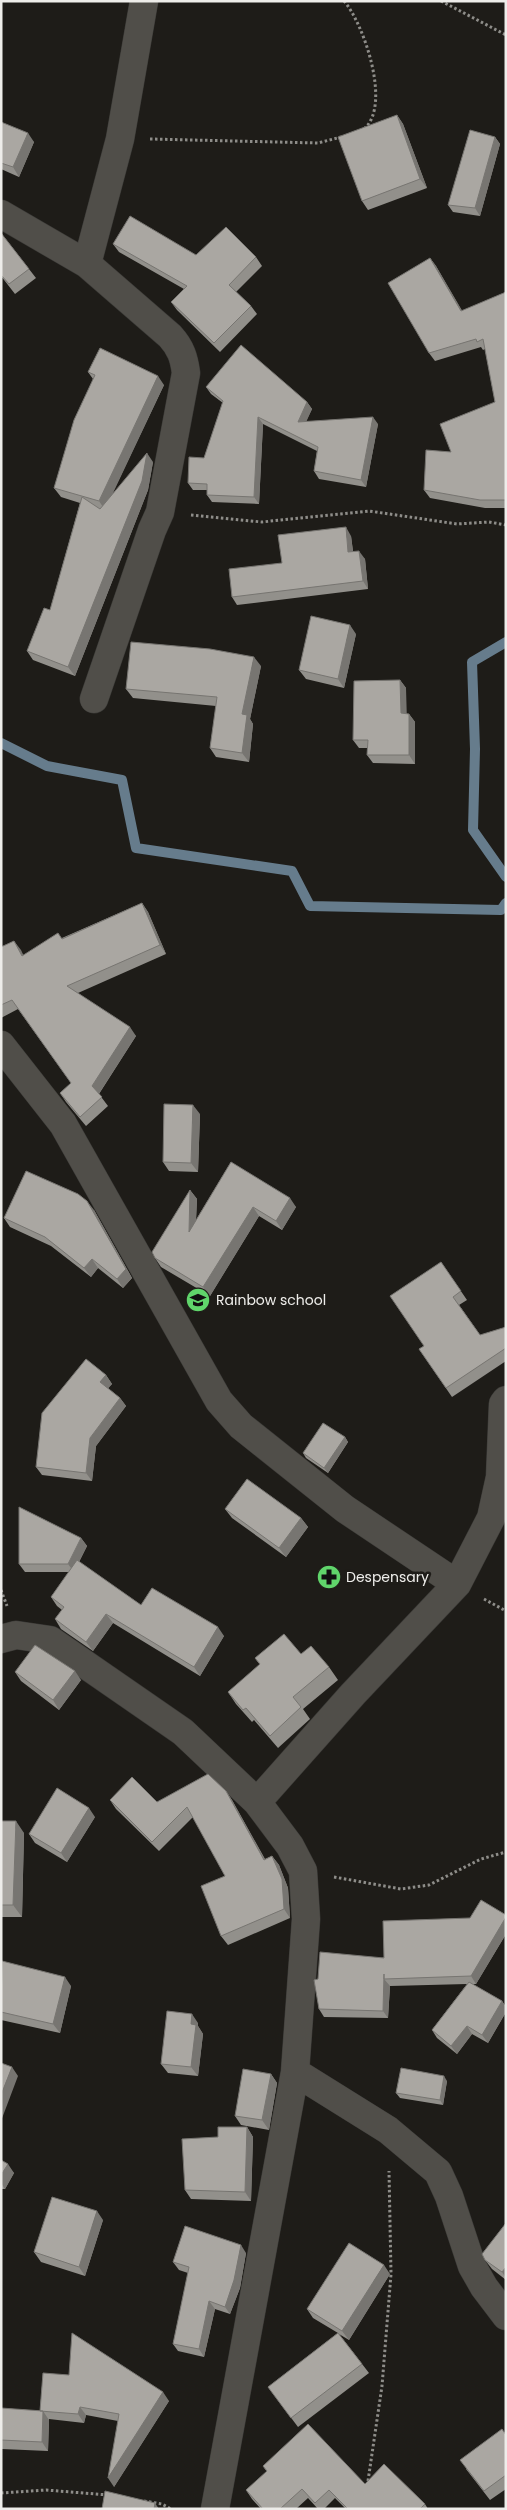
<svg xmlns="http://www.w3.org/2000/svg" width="507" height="2510" viewBox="0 0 507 2510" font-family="Poppins,sans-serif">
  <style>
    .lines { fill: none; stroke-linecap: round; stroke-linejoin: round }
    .stream { stroke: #667c8c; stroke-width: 10 }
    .minor-casing { stroke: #3b3a37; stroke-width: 29 }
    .path { stroke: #8e8d89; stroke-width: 3; stroke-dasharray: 2.5 2.5; stroke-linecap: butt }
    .minor { stroke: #504e49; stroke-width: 28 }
    .wall { fill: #92908b }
    .shaded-wall { fill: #777571 }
    .building { fill: #aaa7a2; stroke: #777571 }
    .labels { text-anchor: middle; stroke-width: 5; stroke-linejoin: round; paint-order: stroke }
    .poi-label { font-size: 14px; fill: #eeedea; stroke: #1e1c18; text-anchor: start }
  </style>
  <rect width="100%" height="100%" fill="#1e1c18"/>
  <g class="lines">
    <path class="stream" d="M506,642l-34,20 3,87 -2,81 33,47
      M1,743l46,23 75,14 14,68 156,23 18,35 191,4 5,-7"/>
    <g class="minor-casing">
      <path id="minor" d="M1,214l86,50 83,72c11,12 14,22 16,37l-26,139 -8,18 -58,169
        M87,264l33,-125 24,-138
        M1,1045l62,79 156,277 22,25 104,83 112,75
        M1,1639l15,-4 34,5 133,92 74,70 33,44 13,25 3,48 -11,153 -80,437
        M257,1802l96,-108 104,-110 34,-66 9,-41 3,-73 3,-4
        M295,2072l93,58 50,42 11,24 23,70 12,21 22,29"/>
    </g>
    <path class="path" d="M344,1c20,23 47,103 21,127
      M441,1l65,34
      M150,139l168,4 23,-6
      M191,515l71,7 107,-11 88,13 32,-2 17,3
      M1,1590l6,16
      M484,1599l22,12
      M334,1877l67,12 28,-4 52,-26 25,-7
      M368,2481l14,-95 9,-112 -2,-103
      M1,2493l45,-3 62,5
      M144,2501l18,3 9,5"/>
    <use href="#minor" class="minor"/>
  </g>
  <path class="wall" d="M397,115l6,9 24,64 -59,22 -6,-9z
    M1,122l33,20 -15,35 -18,-8z
    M495,137l5,7 -20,72 -27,-4 -5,-7z
    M1,233l35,45 -21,16 -14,-18z
    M113,244l83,11 60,2 6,9 -26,26 15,14 6,8 -37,38 -43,-42 -6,-8 13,-13 -65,-37z
    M430,258l6,8 26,45 44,-19v216h-21l-55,-10 -6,-8 27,-38 44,-50 -10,-53 -2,1 -2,-3 -46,14 -6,-8z
    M88,372l76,13 -52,109 41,-32 -5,28 -73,186 -42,-16 -6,-9 23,-41 30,-107 -19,-6 -7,-9 39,-109z
    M206,387l101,15 5,7 -6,12 72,3 -12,63 -47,-8 -5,-8 3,-20 -54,-27 -4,80 -47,-2 -5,-7v-5h-14l-5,-7 16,-25 19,-55 -12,-9z
    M351,536l2,15 12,8 3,30 -131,16 -5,-8 50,-34z
    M356,634l-12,54 -38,-9 -7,-9z
    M261,666l-11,53 3,5 -4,38 -33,-5 -6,-9 6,-42 -83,-8 -7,-9z
    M400,680l6,8v26h3l6,8v42l-42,-1 -6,-8v-7h-8l-6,-8z
    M142,903l6,9 18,42 -88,39 58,43 -37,58 9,12 -22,20 -20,-24 -6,-9 11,-10 -53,-74 -17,9v-71l13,-6 9,14z
    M200,1114l-2,58 -29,-1 -6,-9z
    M231,1162l65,45 -14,23 -23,-14 -49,80 -49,-29 -6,-9 35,-68 7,9 -1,21z
    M94,1210l38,68 -9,10 -25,-20 -7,9 -40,-31 -41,-19 -6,-9z
    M441,1262l26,38 -8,5 21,30 26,-8v34l-54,36 -33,-48 5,-3z
    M106,1375l6,9 -4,4 12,10 6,8 -30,40 -4,35 -50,-6 -6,-8z
    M345,1437l3,5 -20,31 -22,-15 -3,-5z
    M225,1509l76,9 7,9 -22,30 -54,-39z
    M81,1538l6,8 -8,16 62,43 83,31 -24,40 -87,-53 -20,28 -32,-22 -6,-10 7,-9 -5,-4 -6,-9 18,-25h-44l-6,-8z
    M301,1654l28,13 9,13 -35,29 7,10 -32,29 -24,-28 -2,2 -16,-18 -8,-12 32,-27 -5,-7z
    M15,1672l66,8 -22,30 -38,-29z
    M226,1791l6,9 33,59 7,-3 7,9 9,23 2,30 -62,27 -7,-9 4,-60 -32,-59 -34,34 -43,-42 -6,-9 47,2z
    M95,1817l-28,45 -32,-19 -6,-9z
    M1,1821l23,12 -2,84h-21z
    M506,1917v17l-30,50h-4l30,17 4,6v5l-18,31 -16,-9 -15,20 -20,-16 -5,-8 35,-46 -77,2 -2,32 -64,-1 -5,-8 -1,-30z
    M1,1963l70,23 -11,47 -59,-13z
    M198,2023v3l5,8 -5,42 -30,-3 -7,-9z
    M271,2074l6,9 -8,47 -28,-5 -6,-9z
    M447,2081l-4,24 -43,-7 -4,-5z
    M247,2127l6,10 -2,64 -60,-2 -6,-9 33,-53z
    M1,2160l13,13 -9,16h-4z
    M103,2220l-18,56 -44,-14 -7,-10z
    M506,2223v57l-14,-11 -7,-9z
    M246,2253l-6,35 -10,26 -15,-5 -11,48 -26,-6 -5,-7 15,-71 -9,-3 -6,-8z
    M390,2274l-41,66 -10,-6 30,39 -71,54 -30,-40 70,-54 -25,-15 -6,-9z
    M43,2373l126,28 -55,86 4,-66 -32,-6 -2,8 -35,-4 -1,32 -46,-2 -1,-2v-39l39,3z
    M506,2435v54l-16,11 -24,-31z
    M263,2466l102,18 60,20 3,5h-82l-11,-11 -11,11h-6l-10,-11 -12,11h-35l-9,-10 -6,-9 21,-18z"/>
  <path class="shaded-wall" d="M397,115l6,9 24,64 -7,-9z
    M28,133l6,9 -15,35 -6,-10z
    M495,137l5,7 -20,72 -5,-8z
    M430,258l6,8 31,53 -6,-8z
    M158,376l6,9 -59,125 -6,-9z
    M307,402l5,7 -9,20 -5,-7z
    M258,417l5,7 -4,80 -5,-7z
    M373,417l5,7 -12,63 -5,-7z
    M147,453l6,9 -5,28 -73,186 -7,-9z
    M346,527l5,9 3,24 -6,-8z
    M359,551l6,8 3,30 -5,-8z
    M350,625l6,9 -12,54 -6,-9z
    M254,657l7,9 -11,53 3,5 -4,38 -7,-9v-39z
    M400,680l6,8 1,34 -6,-9z
    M409,714l6,8v42l-6,-9z
    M142,903l6,9 18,42 -6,-9z
    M14,941l7,9 7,15 -6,-9z
    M130,1027l6,9 -38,59 -6,-9z
    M193,1105l7,9 -2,58 -7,-9z
    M190,1190l7,9 -2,42 -6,-9z
    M290,1198l6,9 -14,23 -6,-9z
    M87,1201l7,9 38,68 -9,10 -6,-9z
    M253,1207l6,9 -49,80 -7,-9z
    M92,1259l6,9 -7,9 -7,-9z
    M106,1375l6,9 -6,7 -6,-9z
    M120,1398l6,8 -30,40 -4,35 -6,-8 4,-35z
    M345,1437l3,5 -20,31 -4,-5z
    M301,1518l7,9 -22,30 -7,-9z
    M81,1538l6,8 -13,26 -6,-8z
    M106,1614l7,9 -20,28 -7,-9z
    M218,1627l6,9 -24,40 -6,-9z
    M75,1671l6,9 -22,30 -6,-10z
    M226,1791l6,9 38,69 -6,-9z
    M89,1808l6,9 -28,45 -6,-9z
    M16,1821l8,12 -2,84 -9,-12z
    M272,1856l7,9 9,23 2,30 -6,-9z
    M506,1917v17l-30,50 -5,-8z
    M65,1977l6,9 -11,47 -7,-9z
    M384,1979l6,7 -2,32 -5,-7z
    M502,2001l4,6v5l-18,31 -6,-8z
    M192,2014l6,9v3l5,8 -5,42 -7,-9v-43z
    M467,2026l5,8 -15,20 -6,-8z
    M12,2067l6,9 -17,45v-26z
    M271,2074l6,9 -8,47 -7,-10z
    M444,2076l3,5 -4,24 -3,-5z
    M247,2127l6,10 -2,64 -6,-9z
    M8,2164l6,9 -9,16 -4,-6v-8z
    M97,2211l6,9 -18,56 -6,-9z
    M241,2245l5,8 -6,35 -10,26 -5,-7z
    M384,2265l6,9 -41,66 -7,-9z
    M506,2267v11l-4,-6z
    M209,2301l6,8 -11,48 -5,-8z
    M163,2392l6,9 -55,86 -6,-9z
    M80,2407l6,8 -2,8 -6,-9z
    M43,2411l6,9 -1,31 -6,-9z
    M155,2503l4,6h-5z"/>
  <path class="building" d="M397,115l23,64 -58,22 -24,-64z
    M1,122l27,11 -15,34 -12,-4z
    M470,130l25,7 -20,71 -27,-3z
    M130,216l66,39 30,-28 30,30 -27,28 22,21 -37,37 -43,-41 16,-16 -74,-42z
    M1,233l28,36 -20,15 -8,-9z
    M430,258l31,53 45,-19v208h-26l-56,-10 2,-40 25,2 -11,-28 55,-22 -12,-63 -6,3 -1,-3 -47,14 -41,-70z
    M241,345l66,57 -9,20 75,-5 -12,63 -47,-9 4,-24 -60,-30 -4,80 -47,-2v-11l-19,-1 1,-26 15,1 19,-57 -17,-14z
    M100,348l58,28 -59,125 -45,-13 20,-68 21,-45 -7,-3z
    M147,453l-5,28 -74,186 -41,-16 17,-43 6,2 32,-113 18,12z
    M346,527l2,25 11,-1 4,30 -131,16 -3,-28 53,-6 -4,-28z
    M311,616l39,9 -12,54 -39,-9z
    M131,642l79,7 44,8 -12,57 5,1 -5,38 -32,-5 7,-51 -91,-8z
    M400,680l1,33 8,1v41h-42l1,-15h-15l1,-59z
    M142,903l18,42 -93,41 63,41 -38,59 10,11 -22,20 -20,-24 11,-10 -59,-83 -11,5v-58l13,-6 8,15 36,-23 4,6z
    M164,1104l29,1 -2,58 -28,-1z
    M231,1162l59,36 -14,23 -23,-14 -50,80 -48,-29 -3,-6 38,-62 -1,42z
    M26,1171l52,23 9,7 39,68 -9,10 -25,-20 -8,9 -39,-31 -41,-19z
    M441,1262l20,29 -8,6 27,38 26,-8v21l-60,40 -27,-39 5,-3 -34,-50z
    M86,1359l20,16 -6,7 20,16 -30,40 -4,35 -50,-6 6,-54z
    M323,1423l22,14 -21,31 -21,-15z
    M247,1479l54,39 -22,30 -54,-39z
    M19,1507l62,31 -13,26h-49z
    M77,1560l64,45 11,-17 66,39 -24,40 -88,-53 -20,28 -31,-23 9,-12 -13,-10z
    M284,1634l17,20 10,-8 18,21 -36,30 8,10 -31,29 -24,-28 -3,2 -15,-18 32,-28 -5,-6z
    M35,1645l40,26 -22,29 -38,-28z
    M208,1774l18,17 38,69 8,-4 10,23 2,30 -63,27 -20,-50 24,-10 -38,-69 -35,35 -42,-42 22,-23 25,25z
    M57,1788l32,20 -28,45 -32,-19z
    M1,1821h15l-3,84h-12z
    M481,1900l25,15v2l-35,59 -87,3v-5l-1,37 -64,-2 -5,-29 4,-1 2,-27 64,6 -1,-37 87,-3z
    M2,1961l63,16 -12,47 -52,-12z
    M469,1982l33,19 -20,34 -15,-9 -16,20 -19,-16z
    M167,2011l25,3 -1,10 5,1 -5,42 -30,-3z
    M1,2063l11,4 -11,28z
    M401,2068l43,8 -4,24 -44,-7z
    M243,2069l28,5 -9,46 -27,-4z
    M218,2127h29l-2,65 -60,-2 -3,-51 36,-2z
    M1,2160l7,4 -7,11z
    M52,2197l45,14 -18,56 -45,-15z
    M506,2223v44l-4,5 -17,-12 -3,-6z
    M185,2226l56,19 -7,35 -9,27 -16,-6 -10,48 -26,-5 16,-77 -16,-5z
    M349,2243l35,22 -42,66 -35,-22z
    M72,2333l91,59 -55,86 11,-64 -39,-7 -2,7 -38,-3 3,-38 26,2z
    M338,2333l24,31 -71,54 -23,-31z
    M1,2408l42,3 -1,31 -41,-2z
    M308,2424l57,60 19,-20 41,40 -5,5h-72l-19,-19 -14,13 -13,-14 -22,20h-17l-17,-19 21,-19 -4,-5z
    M502,2429l4,6v40l-22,16 -24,-31z
    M105,2491l50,12 -1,6h-52z"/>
  <defs>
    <g id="school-disc" transform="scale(1.25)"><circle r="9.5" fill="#60d56b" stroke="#1e1c18"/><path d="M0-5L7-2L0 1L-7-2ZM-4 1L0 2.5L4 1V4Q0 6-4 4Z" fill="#111"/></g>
    <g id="pharmacy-disc" transform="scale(1.25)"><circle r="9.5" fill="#60d56b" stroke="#1e1c18"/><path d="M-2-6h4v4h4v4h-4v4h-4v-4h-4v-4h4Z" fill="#111"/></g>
  </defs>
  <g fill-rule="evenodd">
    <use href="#school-disc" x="198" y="1300"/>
    <use href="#pharmacy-disc" x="329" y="1577"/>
  </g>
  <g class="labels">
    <g class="poi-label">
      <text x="216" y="1305">Rainbow school</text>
      <text x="346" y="1582">Despensary</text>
    </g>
  </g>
  <rect width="507" height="2510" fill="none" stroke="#eeedea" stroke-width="5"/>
</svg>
